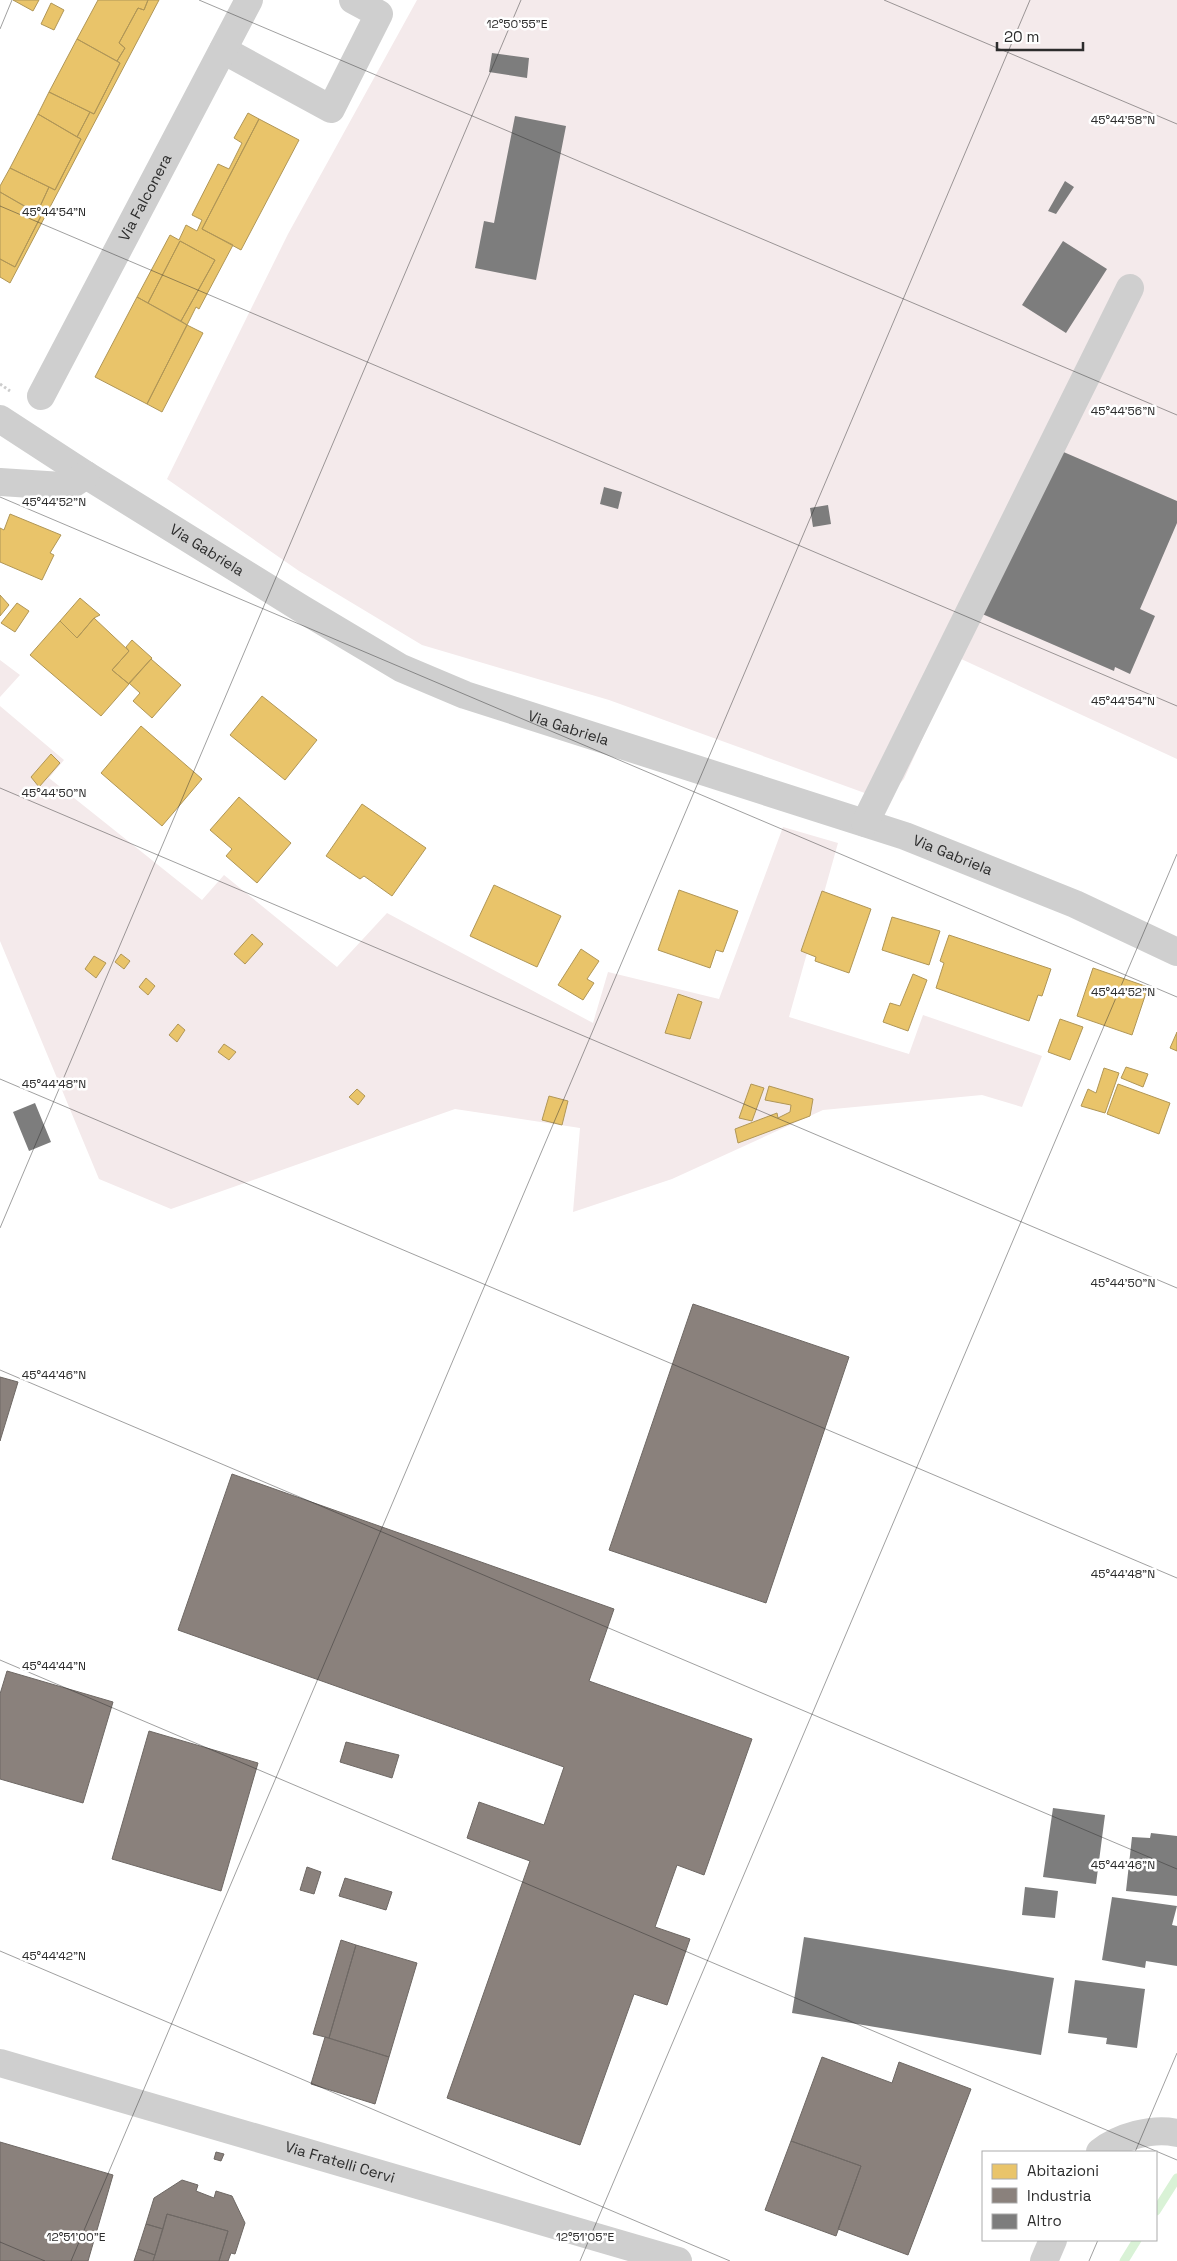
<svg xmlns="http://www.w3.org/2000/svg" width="1177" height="2261" viewBox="0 0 1177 2261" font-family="'Space Grotesk',sans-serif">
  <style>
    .green { fill: #f4eaeb }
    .homes { fill: #e9c46a; stroke: #b09657 }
    .industry { fill: #8a817c; stroke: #6e6864 }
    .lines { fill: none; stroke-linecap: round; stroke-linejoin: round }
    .stream { stroke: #d9f2d6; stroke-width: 9 }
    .building { fill: #7d7d7d }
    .path { stroke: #cdcdcd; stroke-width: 3; stroke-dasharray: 2.5 2.5; stroke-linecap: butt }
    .minor { stroke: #cfcfcf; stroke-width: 28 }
    .ticks { fill: none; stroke: #2c2c2c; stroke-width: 1; stroke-opacity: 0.45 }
    .labels { text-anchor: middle; stroke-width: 5; stroke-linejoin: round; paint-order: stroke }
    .street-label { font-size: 15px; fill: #2c2c2c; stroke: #fff }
    .ticks-label { font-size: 12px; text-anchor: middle; fill: #2c2c2c; stroke: #fff; stroke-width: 5; stroke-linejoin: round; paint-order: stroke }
  </style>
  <rect width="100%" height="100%" fill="#fff"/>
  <path class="green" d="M417,0h760v759l-218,-101 -55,121 -20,21 -275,-100 -187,-55 -123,-74 -132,-92 121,-245z
    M0,660l20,15 -20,22z
    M0,706l64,54 -15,18 153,122 22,-25 113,92 50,-54 206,110 15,-51 111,27 64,-172 55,16 -49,174 120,37 14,-39 119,41 -20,51 -40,-12 -159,15 -151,69 -99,33 7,-84 -125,-19 -284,100 -72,-30 -99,-238z"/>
  <path class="homes" d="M13,0h26l-6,11z
    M98,0h50l-4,10 -6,-2 -19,35 6,5 -8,13 -40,-22z
    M148,0h11l-149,283 -10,-6v-18l15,8 26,-51 -4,-3 12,-26 6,3 26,-51 -4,-2 13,-25 4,2 26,-51 -3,-2 8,-13 -6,-5 19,-35 6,2z
    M51,3l13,7 -10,20 -13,-6z
    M77,39l43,24 -26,51 -45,-22z
    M49,92l41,20 -13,25 -39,-23z
    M248,113l11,6 -57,110 31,16 -34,64 -3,-2 -9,18 -6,-4 34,-61 -35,-19 -32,62 -11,-6 33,-62 9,5 7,-15 11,6 5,-11 -10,-5 26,-51 11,5 13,-26 -8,-5z
    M38,114l43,25 -26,51 -45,-22z
    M259,119l40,21 -58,110 -39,-21z
    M10,168l39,19 -12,26 -37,-21v-6z
    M0,192l41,24 -26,51 -15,-8z
    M180,241l35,19 -34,61 -33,-18z
    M137,297l50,28 -40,79 -52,-27z
    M187,325l16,8 -41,79 -15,-8z
    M10,514l51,21 -11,18 4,2 -12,25 -42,-18v-34l4,2z
    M0,595l9,10 -9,11z
    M80,598l20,17 -6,3 -17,20 -17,-17z
    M17,603l12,8 -14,21 -14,-9z
    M94,618l35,33 -17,19 17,14 -28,32 -71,-61 30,-34 17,17z
    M132,640l20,18 -23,26 -17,-14 17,-19 -3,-4z
    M151,659l30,26 -29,33 -19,-17 7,-8 -11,-10z
    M262,696l55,44 -32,40 -55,-45z
    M141,726l61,53 -40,47 -61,-53z
    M51,754l9,9 -21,24 -8,-10z
    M239,797l52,46 -34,40 -31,-27 6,-7 -22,-19z
    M362,804l64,44 -34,48 -28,-20 -4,3 -34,-23z
    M494,885l67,31 -24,51 -67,-31z
    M679,890l59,21 -15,41 -7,-2 -6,18 -52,-18z
    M822,891l49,18 -22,64 -34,-12 1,-4 -15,-6z
    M892,917l48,14 -11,34 -47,-15z
    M252,934l11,10 -18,20 -11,-10z
    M949,935l102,34 -9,27 -4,-1 -9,26 -93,-33 8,-25 -4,-2z
    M581,949l18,12 -12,18 7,4 -11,17 -25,-15z
    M121,954l9,7 -6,8 -9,-7z
    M94,956l12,7 -10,15 -11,-9z
    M1093,968l55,19 -16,48 -55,-19z
    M913,974l14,6 -19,51 -25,-9 7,-19 10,3z
    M146,978l9,8 -7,9 -9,-8z
    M678,994l24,8 -12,37 -25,-6z
    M1060,1019l23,8 -13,33 -22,-8z
    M178,1024l7,6 -8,12 -8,-7z
    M1177,1032v19l-7,-3z
    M224,1044l12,8 -7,8 -11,-8z
    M1126,1067l22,7 -5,13 -22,-9z
    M1104,1068l15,5 -14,40 -24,-7 7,-17 8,4z
    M751,1084l13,4 -12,33 -13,-3z
    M1118,1084l52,19 -11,31 -52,-20z
    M769,1086l44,13 -3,17 -72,27 -3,-14 42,-16 1,5 12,-6 1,-7 -26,-5z
    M357,1089l8,7 -7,9 -9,-8z
    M549,1096l19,5 -6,24 -20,-5z"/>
  <path class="industry" d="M693,1304l156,53 -83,246 -157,-53z
    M0,1377l18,5 -18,59z
    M232,1474l382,135 -25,72 163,58 -48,136 -27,-10 -22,62 35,12 -23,66 -33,-11 -54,151 -133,-47 83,-237 -63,-23 12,-36 65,23 20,-58 -386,-137z
    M7,1671l106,31 -30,101 -83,-24v-85z
    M149,1731l109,32 -37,128 -109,-32z
    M346,1742l53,13 -7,23 -52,-16z
    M307,1867l14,5 -7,22 -14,-4z
    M345,1878l47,14 -6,18 -47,-14z
    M341,1940l15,5 -27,93 -16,-4z
    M356,1945l61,18 -28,94 -60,-19z
    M325,2037l64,20 -14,47 -64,-20z
    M822,2057l70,26 7,-21 72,27 -63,166 -70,-26 23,-63 -70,-25z
    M791,2141l70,25 -25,70 -71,-26z
    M0,2142l113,33 -25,86h-88z
    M216,2152l8,2 -3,7 -7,-2z
    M182,2180l16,5 -2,6 18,7 2,-7 16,5 13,27 -10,31 -4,-1 -3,8h-9l9,-30 -61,-17 -4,15 -17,-5 8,-26z
    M167,2214l61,17 -9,30h-66z
    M146,2224l17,5 -8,26 -17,-6z
    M138,2249l17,6 -2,6h-19z"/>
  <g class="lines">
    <path class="stream" d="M1156,2211l21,-33
      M1124,2261l13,-21"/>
  </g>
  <path class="building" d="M492,53l37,5 -2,20 -38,-6z
    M515,116l51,10 -30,154 -61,-12 9,-47 10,2z
    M1065,181l9,6 -18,27 -8,-3z
    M1063,241l44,28 -41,64 -44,-28z
    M1052,447l125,54v22l-37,86 15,7 -25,58 -15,-7 -1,4 -134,-58z
    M604,487l18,5 -4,17 -18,-5z
    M828,505l3,19 -18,3 -3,-19z
    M35,1103l16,39 -22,9 -16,-39z
    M1053,1808l52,7 -9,69 -53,-7z
    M1151,1833l26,3v60l-51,-5 6,-54 18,1z
    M1025,1887l33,4 -3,27 -33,-3z
    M1112,1897l65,9 -5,19 5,1v40l-31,-5 -1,7 -43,-8z
    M804,1937l250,41 -13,77 -249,-42z
    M1075,1980l70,9 -8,59 -31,-4 1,-6 -39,-5z"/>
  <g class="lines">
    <path class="path" d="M0,384l10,7"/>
    <g class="minor">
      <path d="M223,50l108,59 48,-95 -26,-14"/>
      <path id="s1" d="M41,396l208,-396"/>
      <path id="s2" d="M0,419l86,56 216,134 99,59 64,27 440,141 170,68 102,48"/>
      <path d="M0,482l62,4 9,-1 15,-10"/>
      <path d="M865,823l265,-535"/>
      <path id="s3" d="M0,2063l678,198"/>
      <path d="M1100,2152c19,-15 53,-25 77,-19"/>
      <path d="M1044,2261l9,-21"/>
    </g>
  </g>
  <path class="ticks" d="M199,0l978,415M884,0l293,124M0,29l12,-29M0,206l1177,500M0,497l1177,500M0,788l1177,500M0,1079l1177,499M0,1228l521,-1228M0,1370l1177,499M0,1660l1177,500M0,1951l730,310M1135,2152l42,-99M0,2242l45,19M71,2261l959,-2261M580,2261l597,-1407M1089,2261l9,-21"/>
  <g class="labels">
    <g class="street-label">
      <text dy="5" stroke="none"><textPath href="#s1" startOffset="224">Via Falconera</textPath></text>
      <text dy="5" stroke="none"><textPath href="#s2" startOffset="245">Via Gabriela</textPath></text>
      <text dy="5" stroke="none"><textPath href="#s2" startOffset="650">Via Gabriela</textPath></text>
      <text dy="5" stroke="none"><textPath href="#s2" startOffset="1055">Via Gabriela</textPath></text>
      <text dy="5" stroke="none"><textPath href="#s3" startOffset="354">Via Fratelli Cervi</textPath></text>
    </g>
  </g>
  <g class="ticks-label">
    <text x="517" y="28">12°50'55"E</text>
    <text x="1123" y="124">45°44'58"N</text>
    <text x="54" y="216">45°44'54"N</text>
    <text x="1123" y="415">45°44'56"N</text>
    <text x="54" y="506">45°44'52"N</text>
    <text x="1123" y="705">45°44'54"N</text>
    <text x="54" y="797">45°44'50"N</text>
    <text x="1123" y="996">45°44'52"N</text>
    <text x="54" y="1088">45°44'48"N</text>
    <text x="1123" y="1287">45°44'50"N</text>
    <text x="54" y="1379">45°44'46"N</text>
    <text x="1123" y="1578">45°44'48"N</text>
    <text x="54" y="1670">45°44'44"N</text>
    <text x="1123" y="1869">45°44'46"N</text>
    <text x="54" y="1960">45°44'42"N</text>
    <text x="76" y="2241">12°51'00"E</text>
    <text x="585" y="2241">12°51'05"E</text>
  </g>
  <rect x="982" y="2151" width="175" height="90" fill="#ffffff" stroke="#ababab"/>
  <rect x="992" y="2164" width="25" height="15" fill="#e9c46a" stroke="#ababab"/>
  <text x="1027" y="2176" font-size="15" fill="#2c2c2c">Abitazioni</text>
  <rect x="992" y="2188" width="25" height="15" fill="#8a817c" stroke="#ababab"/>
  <text x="1027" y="2201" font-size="15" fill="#2c2c2c">Industria</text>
  <rect x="992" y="2214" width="25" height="15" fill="#7d7d7d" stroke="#ababab"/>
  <text x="1027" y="2226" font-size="15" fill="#2c2c2c">Altro</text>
  <path d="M997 42v8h86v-8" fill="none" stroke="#2c2c2c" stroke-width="2.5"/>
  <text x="1004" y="42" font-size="15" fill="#2c2c2c" stroke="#ffffff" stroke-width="4" paint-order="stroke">20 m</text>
</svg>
